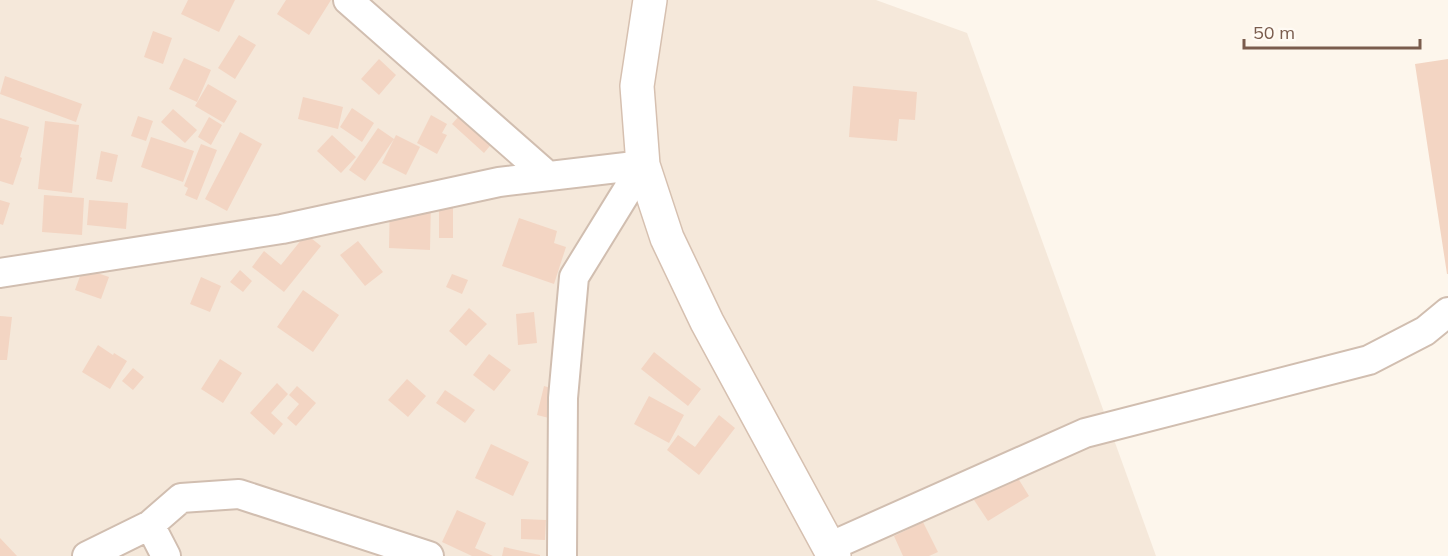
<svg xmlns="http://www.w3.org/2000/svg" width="1448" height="556" viewBox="0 0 1448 556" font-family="Mulish,sans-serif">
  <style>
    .residential { fill: #f5e8da }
    .building { fill: #f3d5c3 }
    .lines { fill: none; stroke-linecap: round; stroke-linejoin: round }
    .street-casing { stroke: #d1beb0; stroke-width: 32 }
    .secondary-casing { stroke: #d6c0b0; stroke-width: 36 }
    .street { stroke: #fff; stroke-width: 28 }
    .secondary { stroke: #fff; stroke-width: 33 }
  </style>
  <rect width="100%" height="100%" fill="#fdf6ec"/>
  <path class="residential" d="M0,0h876l91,33 189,523h-1156z"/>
  <path class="building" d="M188,0h47l-16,32 -38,-18z
    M286,0h45l-22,35 -32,-21z
    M153,31l19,7 -9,26 -19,-7z
    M239,35l17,10 -21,34 -17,-11z
    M184,58l27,12 -14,32 -28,-13z
    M379,59l17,16 -17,20 -18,-16z
    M1448,59v215h-1l-32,-210z
    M5,76l77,28 -6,18 -76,-28z
    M208,84l29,17 -13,22 -29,-17z
    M853,86l64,6 -2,28 -16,-1 -2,22 -48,-4z
    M303,97l40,10 -5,22 -40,-10z
    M473,100l21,41 -10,12 -32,-29z
    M352,108l22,15 -12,19 -22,-15z
    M173,109l24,21 -12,13 -24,-21z
    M431,115l16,9 -5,9 5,2 -10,19 -20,-11z
    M138,116l15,5 -7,20 -15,-5z
    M209,117l13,8 -11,20 -13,-8z
    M0,118l29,9 -9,30 2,1 -9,27 -13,-4z
    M45,121l34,4 -7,68 -34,-4z
    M378,128l16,11 -29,42 -16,-11z
    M240,132l22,12 -35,67 -22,-12z
    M332,135l24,22 -15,16 -24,-22z
    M396,135l24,12 -14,28 -24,-12z
    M151,137l43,14 -11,31 -42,-15z
    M201,144l16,6 -20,50 -12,-5 3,-7 -4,-2z
    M101,151l17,4 -6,27 -16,-3z
    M44,195l40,3 -2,37 -40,-3z
    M390,197l41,1 -1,52 -41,-2z
    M0,200l10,3 -7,22 -3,-1z
    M89,200l39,3 -2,26 -39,-4z
    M439,200h14v38h-14z
    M519,218l38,13 -3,12 12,4 -12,37 -52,-18z
    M306,234l15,12 -37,46 -32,-25 12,-16 17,14z
    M358,241l25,31 -18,14 -25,-31z
    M83,268l26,9 -8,22 -26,-9z
    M240,270l12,11 -9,11 -13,-10z
    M452,274l16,6 -6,14 -16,-7z
    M201,277l20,9 -11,26 -20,-8z
    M303,290l36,25 -26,37 -36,-25z
    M469,308l18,16 -21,22 -17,-15z
    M534,312l3,31 -19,2 -2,-31z
    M0,316l12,1 -5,43h-7z
    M98,345l15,10 1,-2 13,8 -17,28 -28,-17z
    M654,352l47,37 -13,17 -47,-37z
    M489,354l22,16 -17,21 -21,-16z
    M220,359l22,14 -19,30 -22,-14z
    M133,368l11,9 -11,13 -11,-9z
    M407,379l19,17 -18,21 -20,-17z
    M277,383l11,11 -17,19 12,11 -9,11 -24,-22z
    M297,386l19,17 -20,23 -9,-8 12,-14 -10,-9z
    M544,386l17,5 -8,28 -16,-4z
    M445,390l30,20 -10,13 -29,-20z
    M649,396l35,19 -15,28 -35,-19z
    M719,415l16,13 -36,47 -32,-25 11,-15 17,12z
    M491,444l38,18 -16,34 -38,-18z
    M1016,475l13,21 -41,25 -14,-21z
    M457,510l29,13 -11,25 18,8h-21l-30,-14z
    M521,519l25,1 -1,20 -24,-1z
    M923,522l15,30 -9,4h-26l-9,-20z
    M0,538l17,18h-17z
    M504,547l36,8v1h-38z"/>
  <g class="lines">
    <g class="street-casing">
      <path id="street" d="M348,0l200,176
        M0,273l282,-44 217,-47 144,-17
        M150,525l16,31
        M829,547l256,-114 284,-73 56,-29 23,-19
        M87,556l63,-31 31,-27 58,-4 190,62
        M562,556l1,-158 11,-121 69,-112"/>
    </g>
    <g class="secondary-casing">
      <path id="secondary" d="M650,0l-13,86 6,79 24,73 40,84 127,234"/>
    </g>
    <use href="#street" class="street"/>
    <use href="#secondary" class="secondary"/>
  </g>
  <path d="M1244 39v9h176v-9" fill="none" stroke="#7a5c4d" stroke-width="3"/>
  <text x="1253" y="39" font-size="18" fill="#7a5c4d" stroke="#fffaf3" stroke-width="4.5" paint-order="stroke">50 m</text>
</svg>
